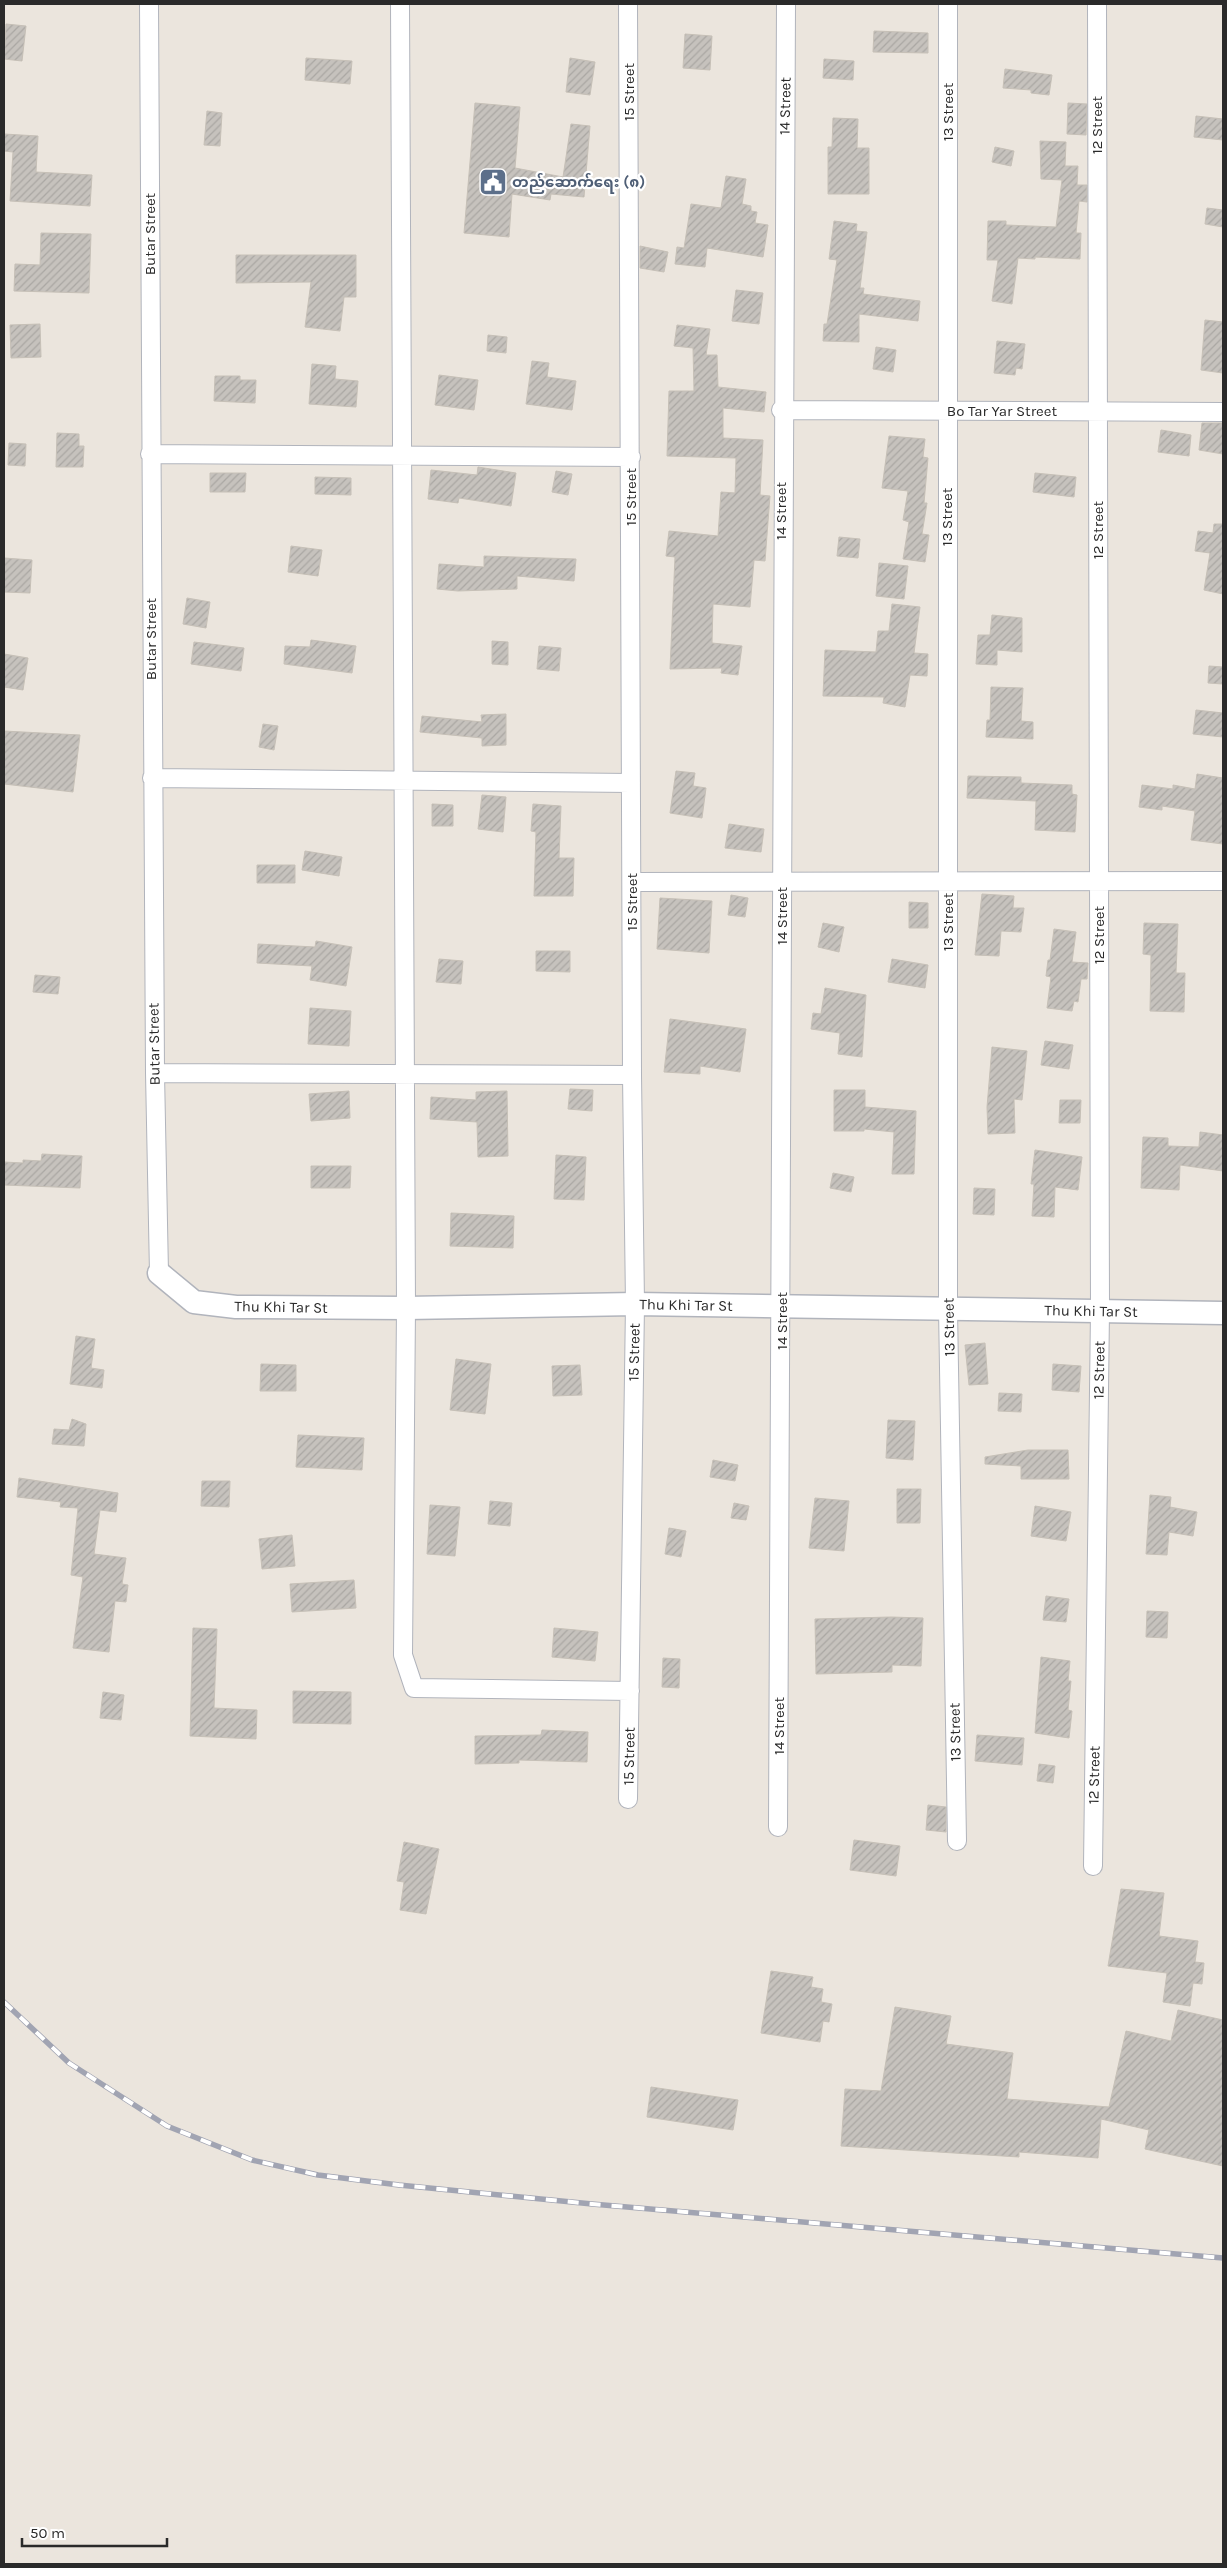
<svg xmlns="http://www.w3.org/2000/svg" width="1227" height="2568" viewBox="0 0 1227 2568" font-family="Karla,'Noto Sans Myanmar',sans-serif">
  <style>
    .building { fill: url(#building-hatch); stroke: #c6c0b7 }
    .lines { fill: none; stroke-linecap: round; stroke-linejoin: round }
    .minor-casing { stroke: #b1b4bc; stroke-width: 20 }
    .tertiary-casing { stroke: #b1b4bc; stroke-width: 25 }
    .minor { stroke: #fff; stroke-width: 18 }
    .tertiary { stroke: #fff; stroke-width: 22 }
    .rail-casing { stroke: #a1a4b2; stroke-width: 5.5 }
    .rail { stroke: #fff; stroke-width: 4; stroke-dasharray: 11; stroke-linecap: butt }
    .labels { text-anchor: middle; stroke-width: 4.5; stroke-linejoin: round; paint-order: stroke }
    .street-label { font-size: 15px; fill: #2a2a2a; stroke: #fff }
    .service-label { font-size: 15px; font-weight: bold; fill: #4e5e75; stroke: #fff; text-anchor: start }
  </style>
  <defs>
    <pattern id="building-hatch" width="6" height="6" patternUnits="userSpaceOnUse" patternTransform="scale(1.25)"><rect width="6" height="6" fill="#c6c2bd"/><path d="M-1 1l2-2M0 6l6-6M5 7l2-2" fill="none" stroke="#aaa7a3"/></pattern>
  </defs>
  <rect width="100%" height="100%" fill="#ebe5dd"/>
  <path class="building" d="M6,24l20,2 -4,35 -18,-2z
    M874,31l54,2v20l-55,-1z
    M685,34l27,2 -2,34 -27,-2z
    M306,58l46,3 -2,23 -45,-4z
    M570,58l25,4 -5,33 -24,-3z
    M824,59l30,2 -1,19 -30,-2z
    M1005,69l47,6 -3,20 -18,-2v-3l-28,-2z
    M475,103l45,4 -5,61 48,9 8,-53 19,2 -6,71 -33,-3 -1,6 -38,-6 -3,43 -45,-4z
    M1068,103l19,1 -1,31 -19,-1z
    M207,111l15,2 -2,33 -16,-1z
    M1196,116l27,3v21l-29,-3z
    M833,118l25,1 -1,29h12v46h-41v-47h4z
    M4,134l34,2 -2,36 56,3 -2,31 -80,-5 3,-49 -9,-1z
    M1040,141l26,1 -1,24h13l-1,19h10v17l-8,-1 -3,32h5l-1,26 -45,-2v2l-17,-1 -6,46 -20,-3 6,-41h-11l1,-39h18v4l50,2 6,-47 -21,-1z
    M995,147l19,4 -3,15 -19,-4z
    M726,176l20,3 -4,25 9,2v5l6,1 -2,11 13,2 -5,32 -56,-9 -2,19 -30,-3 2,-17 7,1 7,-44 30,4z
    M1207,208l16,2v17l-18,-3z
    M834,221l23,3 -1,7 11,1 -7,56h4l-1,6 57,7 -2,20 -59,-7v28l-36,-1 1,-17h3l10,-64 -8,-1z
    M41,233l50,1 -2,59 -75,-2 1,-27 25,1z
    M640,246l28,6 -4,20 -24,-4z
    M236,255h120v42h-12l-4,34 -35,-4 6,-45 -75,1z
    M736,290l27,3 -4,31 -27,-3z
    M1205,320l18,2v51l-22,-3z
    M40,324l1,33 -30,1 -1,-33z
    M677,325l33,4 -4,26h11l1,32 48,5 -2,20 -41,-4v30l40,2 -3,55 10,1 -5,65 -11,-1 -4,47 -37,-3 -1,39 30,3 -4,29 -17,-2 1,-5 -52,1 5,-112 -9,-1 3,-25 49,5 3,-44 14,1 1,-35 -69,-2 2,-65h25l-1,-43 -19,-2z
    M488,335l19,2 -1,16 -19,-2z
    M997,341l28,3 -3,25 -6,-1 -1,7 -21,-2z
    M876,347l20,3 -3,22 -20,-3z
    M532,361l17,2 -2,14 29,4 -4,29 -46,-6z
    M312,364l24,2 -1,13 23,2 -2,26 -47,-3z
    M439,375l39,5 -4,30 -39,-5z
    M215,376h25v4h16l-1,23 -41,-2z
    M1202,423h21v31l-24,-4z
    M1161,430l30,5 -2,21 -31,-4z
    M57,433l22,1v12h5l-1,21h-27z
    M889,436l36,3 -2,18 5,1 -4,45h3l-5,31 7,1 -4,27 -22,-3 6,-37 -6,-2 5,-29 -26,-3z
    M9,443l17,1 -1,22 -17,-1z
    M478,467l38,6 -5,33 -52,-8 -1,5 -30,-4 3,-29 46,5z
    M556,471l16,3 -4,21 -16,-3z
    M210,473h36l-1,19h-35z
    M1035,473l41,4 -2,20 -41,-5z
    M315,477l36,1v17l-36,-1z
    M1214,524h9v70l-19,-4 6,-37 -15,-2 3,-20 15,2z
    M839,537l21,2 -2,19 -21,-2z
    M291,546l31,4 -4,26 -30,-4z
    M484,556l92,3 -2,22 -57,-5v13l-59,2 -21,-2 2,-25 45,3z
    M4,558l28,2 -2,33 -26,-1z
    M879,563l29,3 -4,33 -28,-3z
    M187,598l23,4 -4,26 -23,-4z
    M892,604l28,3 -6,46 14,1 -1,22 -17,-1 -5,32 -22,-4 1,-6 -61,-1 2,-46 51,2 2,-21h11z
    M992,615l30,3v34l-25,-2v15l-21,-1 2,-29h12z
    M311,640l45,6 -4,27 -68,-9 1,-18 25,1z
    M492,641l16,1v23l-16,-1z
    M194,642l50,6 -3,23 -50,-7z
    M539,646l22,2 -2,23 -22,-2z
    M4,654l24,4 -5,32 -19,-3z
    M1209,666l14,1v17l-15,-1z
    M991,687l32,1 -2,33 12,1v17l-47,-2 1,-17h3z
    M1196,710l27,3v24l-30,-3z
    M506,714v31l-24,1v-8l-62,-6 2,-16 60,6 -1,-7z
    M263,724l15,2 -4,24 -15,-3z
    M4,731l76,4 -7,57 -69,-8z
    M676,771l19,2 -2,13 13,2 -4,30 -32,-5z
    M1197,774l26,4v66l-32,-4 4,-29 -33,-5v4l-23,-3 3,-22 31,4v-4l22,4z
    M968,776l53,1v6l51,2v9l5,1 -2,37 -40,-2 1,-29 -69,-3z
    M482,795l24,2 -3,35 -25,-3z
    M432,804l21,1v21h-21z
    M533,804l28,2 -2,52h15l-1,38h-39l2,-64 -5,-1z
    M729,824l35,5 -3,23 -36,-4z
    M305,851l37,6 -3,19 -37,-6z
    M257,865h38v18h-38z
    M982,894l32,2 -1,12h11l-3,24 -20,-1 -2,25 -24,-1z
    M731,895l17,3 -3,19 -17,-2z
    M660,898l52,3 -3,52 -52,-4z
    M909,902l19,1v25h-19z
    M823,923l21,4 -5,25 -21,-5z
    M1144,923l34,1 -2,49h9l-1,39 -34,-1 1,-56 -8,-1z
    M1054,929l22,3 -4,30 16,1 -1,16h-6l-3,23 -4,-1 -2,10 -25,-3 4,-31 -5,-1 2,-16h2z
    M316,941l36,6 -6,39 -36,-6 2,-14 -55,-3 1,-19 57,3z
    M536,951h34v21l-34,-1z
    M439,959l24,2 -2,23 -25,-2z
    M892,959l36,6 -3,23 -37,-6z
    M35,975l25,2 -2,17 -25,-2z
    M825,988l41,7 -4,62 -24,-3 2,-21 -29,-4 2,-16 8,1z
    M310,1008l41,3 -2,35 -41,-2z
    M670,1019l76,10 -6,43 -40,-6v8l-36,-2z
    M1045,1041l28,4 -4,24 -28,-4z
    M992,1047l35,4 -5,49 -8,-1 1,34 -27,1 -1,-27z
    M570,1089l23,1 -1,21 -24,-2z
    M834,1090h31v17l51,4 -2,63h-22l2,-42 -30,-3v2h-30z
    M349,1091l1,27 -39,3 -2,-27z
    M507,1091l1,65 -30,1 -1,-35 -47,-3 1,-22 45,3v-8z
    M1060,1100h21l-1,23h-21z
    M1200,1132l23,3v36l-43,-6 -1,25 -38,-2 2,-51 25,1v8l31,1z
    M1035,1150l47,7 -4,33 -23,-3 -1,30 -22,-1 2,-32h-3z
    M42,1154l40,2 -2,32 -76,-3v-23l19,1v-3l18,1z
    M556,1155l30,2 -2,43 -30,-1z
    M311,1166h40l-1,22h-39z
    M833,1173l21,4 -3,15 -21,-4z
    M974,1188l21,1 -1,26 -21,-1z
    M451,1213l63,3 -1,32 -63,-2z
    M76,1336l19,3 -4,29 13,2 -2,18 -32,-4z
    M985,1343l3,41 -19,1 -4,-40z
    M456,1359l35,5 -6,50 -35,-4z
    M261,1364l35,1v26h-36z
    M1053,1364l28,2 -2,26 -27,-2z
    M580,1365l2,30 -29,1 -1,-30z
    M999,1393l23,1 -1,18 -23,-1z
    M72,1419l14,5 -2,22 -32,-2 2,-15 15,1z
    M888,1420l27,1 -2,39 -27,-2z
    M298,1435l66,3 -2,32 -66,-3z
    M1028,1450h40l1,29h-48v-13l-36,-2v-7z
    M713,1460l25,5 -3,16 -25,-4z
    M19,1478l99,15 -2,19 -16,-2 -6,44 32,4 -4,26 6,1 -2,17 -11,-1 -6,51 -36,-4 10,-71 -12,-2 7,-67 -18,-1 1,-5 -44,-5z
    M202,1481h28l-1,26 -28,-1z
    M897,1489h24l-1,34h-23z
    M1150,1495l21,2 -1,10 27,5 -4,24 -24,-4 -2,23 -21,-1z
    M815,1498l34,3 -5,50 -35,-3z
    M490,1501l22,2 -2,23 -22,-2z
    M734,1503l15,3 -3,14 -15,-2z
    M430,1505l30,2 -5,49 -28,-2z
    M1035,1506l36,6 -5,29 -35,-5z
    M669,1528l17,3 -5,26 -16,-3z
    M292,1535l3,31 -33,3 -3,-30z
    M354,1580l2,28 -64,4 -2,-28z
    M1046,1596l23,3 -3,23 -23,-2z
    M1147,1611l21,1 -1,26 -21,-1z
    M891,1617l32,1 -2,48 -29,-1v7l-76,2 -1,-55z
    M193,1628l24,1 -3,79 43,2 -1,29 -66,-3z
    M554,1628l44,4 -3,29 -43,-4z
    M1041,1657l29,4 -2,20h3l-3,29 4,1 -3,27 -34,-5z
    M663,1658l17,1 -1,29 -17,-1z
    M293,1691l58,1v32l-58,-1z
    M103,1692l21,3 -3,25 -21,-2z
    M542,1730l46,2 -1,30 -68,-2v3l-44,1v-28l66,-1z
    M977,1735l47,3 -2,27 -47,-4z
    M1039,1764l16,2 -2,17 -16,-2z
    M928,1805l18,2v25l-20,-2z
    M854,1840l46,6 -4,30 -46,-6z
    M404,1842l35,7 -13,65 -26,-4 4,-28 -7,-1z
    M1121,1889l43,4 -5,43 39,5 -3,21 9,1 -2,21 -9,-1 -3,23 -27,-4 4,-29 -59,-7z
    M771,1971l42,6 -2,10 12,2 -2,13 11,2 -3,18 -6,-1 -3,21 -59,-9z
    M895,2007l56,9 -5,28 67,9 -6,46 102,8 17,-76 45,10 7,-31 45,10v146l-78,-17 4,-19 -48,-11 -3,39 -79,-6v5l-178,-11 4,-57 36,2z
    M651,2087l87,13 -5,30 -86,-13z"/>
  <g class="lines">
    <g class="minor-casing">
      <path id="minor" d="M149,4l6,1069 4,200
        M400,4l6,1304 -3,347 11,33 216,3
        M948,4v1305l9,532
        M781,410l442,2
        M150,454l481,3
        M152,778l479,5
        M632,882l591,-1
        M155,1073l477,2
        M628,1799l7,-495 -3,-229 -4,-1071
        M778,1827c5,-607 1,-1215 8,-1823
        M1093,1866l7,-555 -3,-1307"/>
    </g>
    <g class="tertiary-casing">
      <path id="tertiary" d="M159,1273l35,29 42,5 170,1 229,-4 588,9"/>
    </g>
    <use href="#minor" class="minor"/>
    <use href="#tertiary" class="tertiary"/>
    <g class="rail-casing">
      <path id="rail" d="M4,2002l65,61 98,63 85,34 66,15 81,10 193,19 631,54"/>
    </g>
    <use href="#rail" class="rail"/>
  </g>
  <defs>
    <g id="civic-square" transform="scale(1.4375)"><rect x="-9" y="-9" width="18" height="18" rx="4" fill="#5c6f8a" stroke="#fff"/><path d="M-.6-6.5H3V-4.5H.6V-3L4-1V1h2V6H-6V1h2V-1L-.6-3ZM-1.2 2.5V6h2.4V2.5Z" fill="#fff"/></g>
  </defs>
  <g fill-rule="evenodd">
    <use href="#civic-square" x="493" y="182"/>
  </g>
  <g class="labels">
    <g class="street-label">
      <text transform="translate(629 92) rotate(-90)" y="5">15 Street</text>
      <text transform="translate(785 106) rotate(-89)" y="5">14 Street</text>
      <text transform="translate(948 112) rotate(-90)" y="5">13 Street</text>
      <text transform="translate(1097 125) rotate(-90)" y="5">12 Street</text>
      <text transform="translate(150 234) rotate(-90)" y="5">Butar Street</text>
      <text x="1002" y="416">Bo Tar Yar Street</text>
      <text transform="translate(631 497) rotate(-90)" y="5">15 Street</text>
      <text transform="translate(781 511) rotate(-90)" y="5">14 Street</text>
      <text transform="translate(947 517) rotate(-90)" y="5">13 Street</text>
      <text transform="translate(1098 530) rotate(-90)" y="5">12 Street</text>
      <text transform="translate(151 639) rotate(-90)" y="5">Butar Street</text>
      <text transform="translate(632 902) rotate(-90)" y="5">15 Street</text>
      <text transform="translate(782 916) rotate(-90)" y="5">14 Street</text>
      <text transform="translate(948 922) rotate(-90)" y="5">13 Street</text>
      <text transform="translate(1099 935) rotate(-90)" y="5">12 Street</text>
      <text transform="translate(154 1044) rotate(-91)" y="5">Butar Street</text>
      <text transform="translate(686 1305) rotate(1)" y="5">Thu Khi Tar St</text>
      <text transform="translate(281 1307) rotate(1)" y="5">Thu Khi Tar St</text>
      <text transform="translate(1091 1311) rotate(1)" y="5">Thu Khi Tar St</text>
      <text transform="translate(782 1321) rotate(-90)" y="5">14 Street</text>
      <text transform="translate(949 1327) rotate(-91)" y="5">13 Street</text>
      <text transform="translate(634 1352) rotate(-89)" y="5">15 Street</text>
      <text transform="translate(1099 1370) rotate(-89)" y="5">12 Street</text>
      <text transform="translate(779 1726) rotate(-90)" y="5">14 Street</text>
      <text transform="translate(955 1732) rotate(-91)" y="5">13 Street</text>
      <text transform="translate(629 1756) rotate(-89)" y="5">15 Street</text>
      <text transform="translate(1094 1775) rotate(-89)" y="5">12 Street</text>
    </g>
    <g class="service-label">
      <text x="512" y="187">တည်ဆောက်ရေး (၈)</text>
    </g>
  </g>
  <rect width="1227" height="2568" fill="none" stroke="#2a2a2a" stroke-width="10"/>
  <path d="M22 2538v8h145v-8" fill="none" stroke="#2a2a2a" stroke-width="2.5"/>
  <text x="30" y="2538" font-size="15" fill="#2a2a2a" stroke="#ffffff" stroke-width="4" paint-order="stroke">50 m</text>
</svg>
